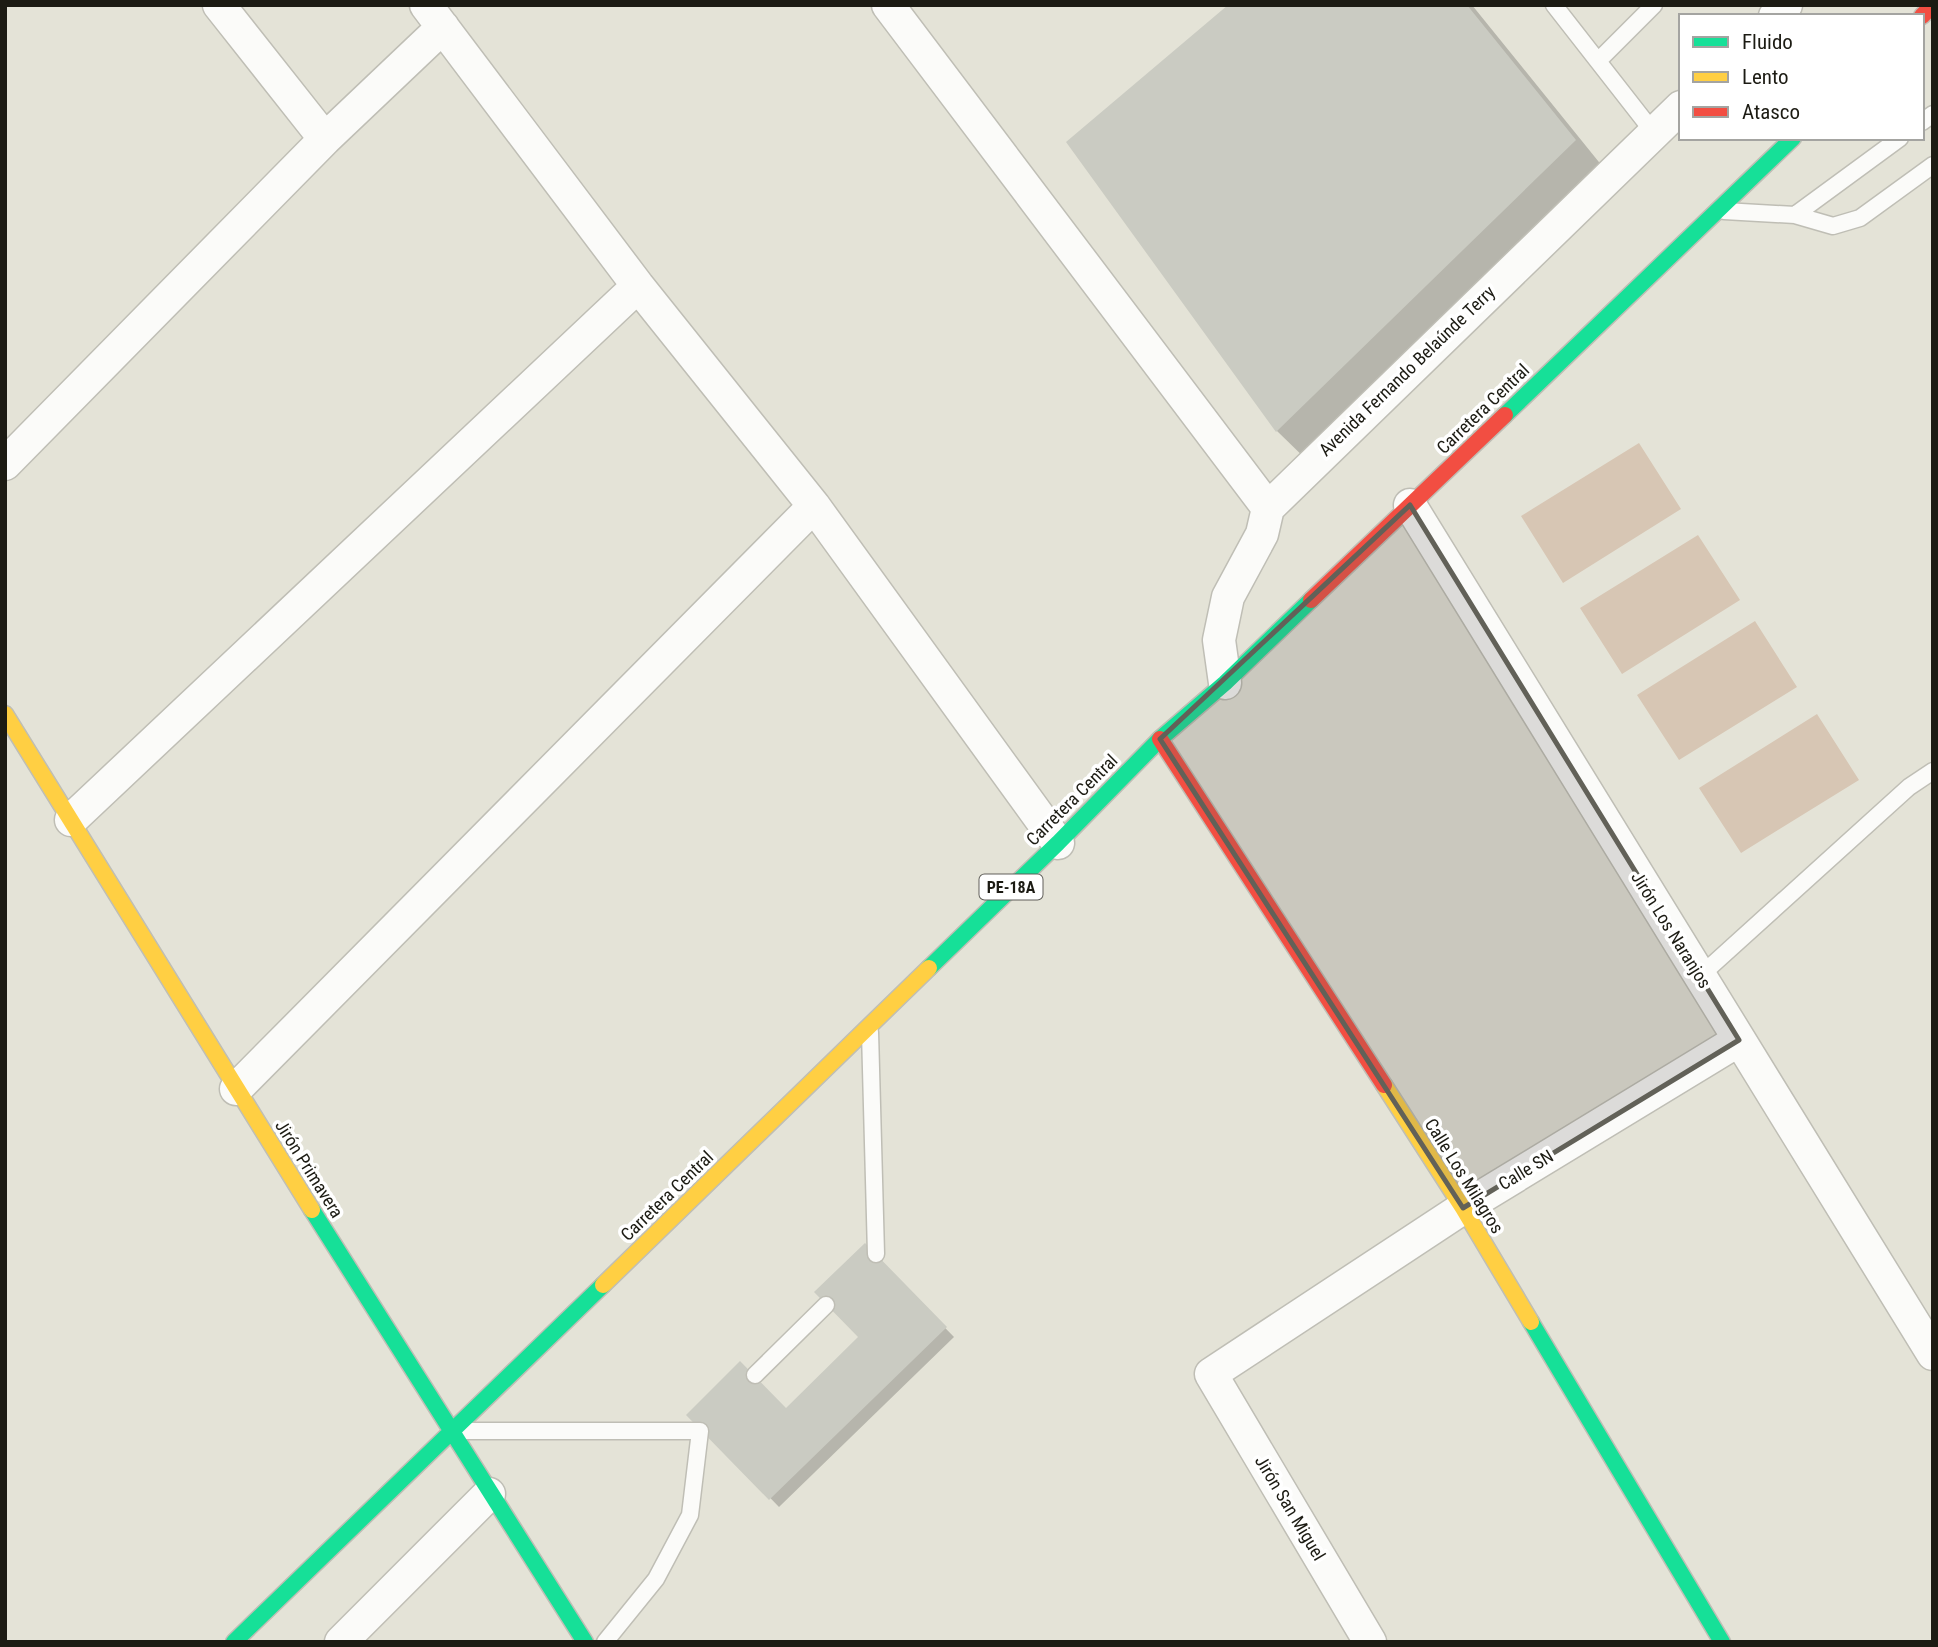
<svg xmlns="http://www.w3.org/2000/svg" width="1938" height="1647" viewBox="0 0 1938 1647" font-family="'Roboto Condensed',sans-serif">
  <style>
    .green { fill: #d7c6b4 }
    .shadow { fill: #0003 }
    .building { fill: #cacbc2 }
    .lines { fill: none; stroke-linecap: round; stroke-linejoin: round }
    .lane-casing { stroke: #bfbeb5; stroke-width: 19 }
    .street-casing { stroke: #bfbeb5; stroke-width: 35 }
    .fast-casing { stroke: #bfbeb5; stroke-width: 19 }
    .slow-casing { stroke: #bfbeb5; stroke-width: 19 }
    .jam-casing { stroke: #bfbeb5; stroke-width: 19 }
    .lane { stroke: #fbfbf9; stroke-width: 16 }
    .street { stroke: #fbfbf9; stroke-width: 32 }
    .fast { stroke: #16e098; stroke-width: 16 }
    .slow { stroke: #ffcf43; stroke-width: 16 }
    .jam { stroke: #f24e42; stroke-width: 16 }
    .marked { fill: #626158; fill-opacity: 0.2; stroke: #626158; stroke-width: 5; stroke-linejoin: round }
    .labels { text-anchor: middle; stroke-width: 7; stroke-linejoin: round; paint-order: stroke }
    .shield { fill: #fff; stroke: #605f5a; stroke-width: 2 }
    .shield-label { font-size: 16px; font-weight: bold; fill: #1c1b13 }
    .street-label { font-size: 18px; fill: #1c1b13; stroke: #fff }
  </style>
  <rect width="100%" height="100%" fill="#e4e3d7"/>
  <path class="green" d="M1639,443l42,66 -118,74 -42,-67z
    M1698,535l42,65 -118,74 -42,-66z
    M1755,621l42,66 -118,73 -42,-65z
    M1817,714l42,66 -118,73 -42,-65z"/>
  <path class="shadow" d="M1231,5h241l139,172 -298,289 -36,-35z
    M865,1246l89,91 -175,170 -90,-92 97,-5 75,-73z"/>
  <path class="building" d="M1228,5h239l109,135 -300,292 -210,-290z
    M865,1243l82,84 -178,173 -83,-85 54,-54 46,47 72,-71 -44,-45z"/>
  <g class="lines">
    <g class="lane-casing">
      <path id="lane" d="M1554,5l100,128
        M1598,61l56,-56
        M1922,122l11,-8
        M1724,211l71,4 105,-77
        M1795,215l38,11 27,-8 73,-53
        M1700,976l209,-189 24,-16
        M870,1032l6,222
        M755,1375l71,-70
        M457,1431h243l-10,84 -34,64 -51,63"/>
    </g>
    <g class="street-casing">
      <path id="street" d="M219,5l106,134
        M426,5l212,281 176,220 244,337
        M888,5l380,503
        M1775,16l11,-11
        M5,464l320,-325 118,-112
        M1410,505l523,849
        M1225,683l-6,-43 9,-43 34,-63 6,-26 413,-401
        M71,820l567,-534
        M236,1089l578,-583
        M341,1642l148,-148
        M1370,1642l-159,-268 252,-166 276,-168"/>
    </g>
    <g class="fast-casing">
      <path id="fast" d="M1505,415l288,-277
        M929,968l129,-125 102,-104 65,-56 86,-83
        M312,1210l273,432
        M1531,1322l191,320
        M234,1642l369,-357"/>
    </g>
    <g class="slow-casing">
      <path id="slow" d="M5,714l307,496
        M1384,1085l79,123 68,114
        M603,1285l326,-317"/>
    </g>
    <g class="jam-casing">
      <path id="jam" d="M1922,16l11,-11
        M1311,600l194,-185
        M1160,739l224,346"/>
    </g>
    <use href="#lane" class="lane"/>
    <use href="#street" class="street"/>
    <use href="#fast" class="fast"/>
    <use href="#slow" class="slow"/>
    <use href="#jam" class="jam"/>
  </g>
  <path class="marked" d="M1410,505l329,535 -276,168 -303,-469z"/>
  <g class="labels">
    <rect class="shield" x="979.5" y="874.5" width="63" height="25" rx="5"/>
    <g class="shield-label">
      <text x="1011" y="893">PE-18A</text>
    </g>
    <g class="street-label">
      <text transform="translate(1407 371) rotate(-44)" y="6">Avenida Fernando Belaúnde Terry</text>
      <text transform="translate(1483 409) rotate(-44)" y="6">Carretera Central</text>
      <text transform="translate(1072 800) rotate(-45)" y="6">Carretera Central</text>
      <text transform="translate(1671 930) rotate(58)" y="6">Jirón Los Naranjos</text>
      <text transform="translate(309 1169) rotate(58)" y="6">Jirón Primavera</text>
      <text transform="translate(1526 1170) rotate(-31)" y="6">Calle SN</text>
      <text transform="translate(1464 1176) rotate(58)" y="6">Calle Los Milagros</text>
      <text transform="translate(667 1196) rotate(-44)" y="6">Carretera Central</text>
      <text transform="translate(1290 1508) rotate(59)" y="6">Jirón San Miguel</text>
    </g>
  </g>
  <rect width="1938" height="1647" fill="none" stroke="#1c1b13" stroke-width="14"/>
  <rect x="1679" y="14" width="245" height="126" fill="#ffffff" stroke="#a4a4a1" stroke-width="2"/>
  <rect x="1693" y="37" width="35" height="10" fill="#16e098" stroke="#a4a4a1" stroke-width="2"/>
  <text x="1742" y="49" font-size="21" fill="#1c1b13">Fluido</text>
  <rect x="1693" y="72" width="35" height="10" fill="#ffcf43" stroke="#a4a4a1" stroke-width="2"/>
  <text x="1742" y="84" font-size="21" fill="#1c1b13">Lento</text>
  <rect x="1693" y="107" width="35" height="10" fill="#f24e42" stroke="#a4a4a1" stroke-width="2"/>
  <text x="1742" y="119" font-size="21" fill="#1c1b13">Atasco</text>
</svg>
